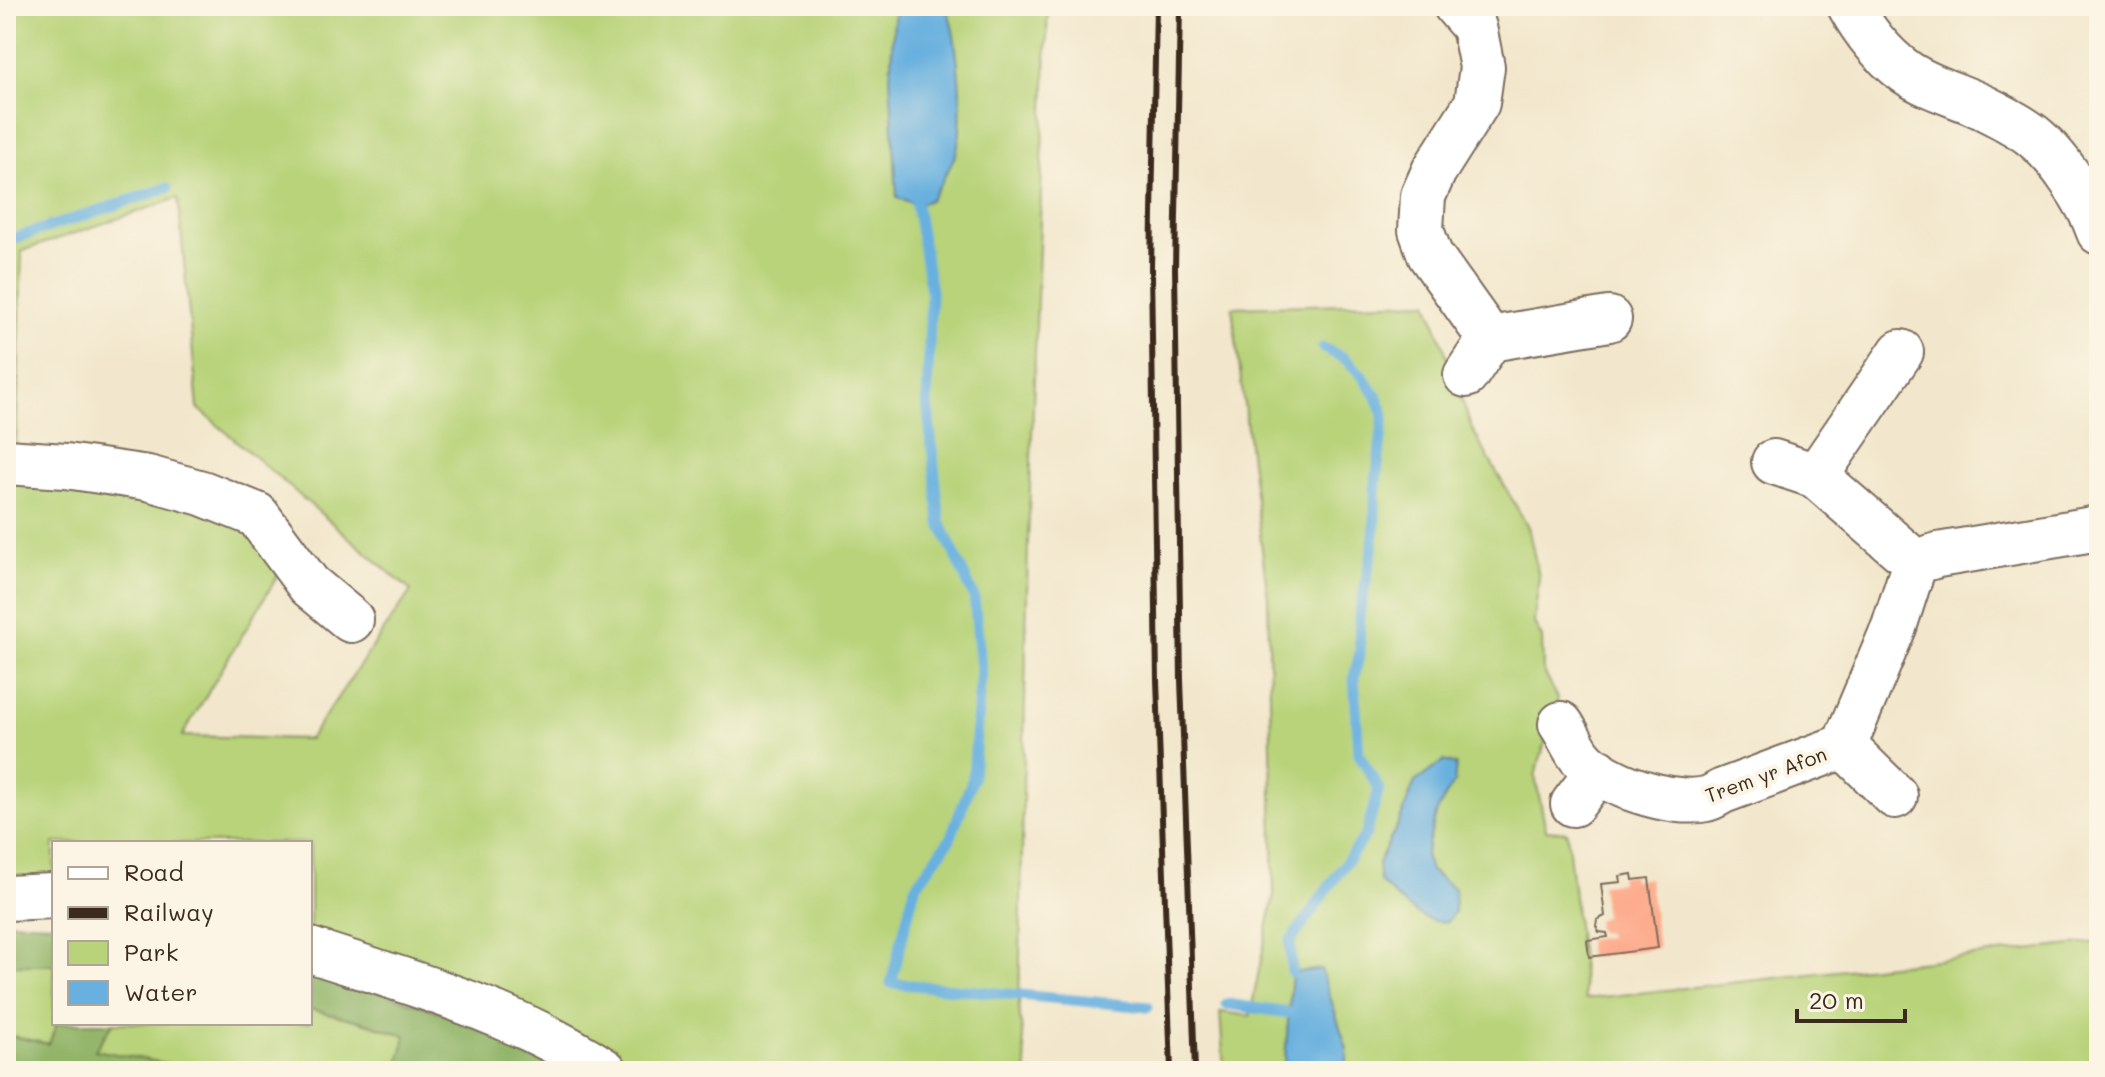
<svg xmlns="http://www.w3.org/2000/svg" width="2105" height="1077" viewBox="0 0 2105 1077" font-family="Mali,sans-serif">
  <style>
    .green { fill: #b8d379; stroke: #7a7e4c; stroke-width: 2; fill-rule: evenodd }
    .forest { fill: #92b569; stroke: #667044; stroke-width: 2 }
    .water { fill: #68b0df; stroke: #526d7e; stroke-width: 2 }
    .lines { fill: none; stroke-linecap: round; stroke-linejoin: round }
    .stream { stroke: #68b0df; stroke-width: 11 }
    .building { fill: #fdac8d }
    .minor-casing { stroke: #7b6c5b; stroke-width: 48 }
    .minor { stroke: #fff; stroke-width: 44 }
    .rail { stroke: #3b2a1e; stroke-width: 6 }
    .labels { text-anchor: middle; stroke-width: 8; stroke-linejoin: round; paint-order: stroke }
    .street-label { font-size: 20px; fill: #3b2a1e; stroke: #fcf5e5 }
  </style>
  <rect width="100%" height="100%" fill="#fcf5e5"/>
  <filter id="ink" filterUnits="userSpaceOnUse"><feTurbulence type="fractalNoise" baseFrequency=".0125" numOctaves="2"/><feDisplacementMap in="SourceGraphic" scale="16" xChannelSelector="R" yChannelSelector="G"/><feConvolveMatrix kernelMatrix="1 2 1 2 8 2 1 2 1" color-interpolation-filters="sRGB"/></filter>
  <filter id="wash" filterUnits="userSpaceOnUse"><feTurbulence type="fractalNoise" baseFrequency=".006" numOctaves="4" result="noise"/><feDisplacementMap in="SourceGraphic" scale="32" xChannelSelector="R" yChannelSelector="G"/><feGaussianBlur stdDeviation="1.8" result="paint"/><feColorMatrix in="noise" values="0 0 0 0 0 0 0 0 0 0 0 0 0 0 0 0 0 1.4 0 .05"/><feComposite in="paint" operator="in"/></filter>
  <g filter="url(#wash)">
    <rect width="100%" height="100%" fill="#f2e7cc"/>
    <path class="green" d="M6,6h1042l-20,535 -9,468 8,62h-384l-4,-4 -154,-81 -175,-56v-87h-256v41l-48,1v-404l136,12 97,31 44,43 -101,169 127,3 102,-148 -213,-183 -20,-210 -156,53 -6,195 -10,-1z
      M1428,302l44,127 56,98 11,50 -5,46 8,15 1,32 15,29 -23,77 11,54 21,2 18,167 514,-57v129h-875l-4,-59 30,4 24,-122 -6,-296 -36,-291zM1415,782h39l-17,29 -12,44 5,16 9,5 -61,-13 22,-43z
      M6,965h48v58h3l-8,21 -43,-9z
      M310,1009l50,12 47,15 -10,35h-192l-111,-21 19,-27h197z"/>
    <path class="forest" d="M6,922l48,2v41h-48z
      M310,968l142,48 109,55h-164l9,-35 -46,-15 -50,-12z
      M57,1023h56l-18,27 110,21 -199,-1v-35l43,9z"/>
    <path class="water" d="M895,6h51c12,29 19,113 11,144 -5,17 -18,35 -27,50l-14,5 -19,-8 -7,-119z
      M1444,761l12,4 -2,17 -17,29 -12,44 5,16 25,18 -1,23 -7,10c-27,2 -48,-23 -67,-40l-2,-19 22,-43 15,-38z
      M1321,969l26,80v22h-63l8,-98z"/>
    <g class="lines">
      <path class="stream" d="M916,205l15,86 -4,110 13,121 34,75 7,72 -8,109 -23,61 -35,48 -24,96 257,24
        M6,241l161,-53
        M1292,973l-2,-31 76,-108 13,-45 -20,-35 -5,-77 6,-25 -1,-37 13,-64 3,-27v-33l9,-77 -8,-19 -16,-22 -16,-15 -21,-10
        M1227,1004l62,9"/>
    </g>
    <g id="blocks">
      <path class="building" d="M1632,874l1,6 16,-2 9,70 -69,9 -2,-17 21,-3 -1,-4 -8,-1 -3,-6 1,-6 8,-4 -4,-32 20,-2 -1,-6z"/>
    </g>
  </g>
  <g filter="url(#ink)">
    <use href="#blocks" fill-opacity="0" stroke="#7b6c5b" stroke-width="2"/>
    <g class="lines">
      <g class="minor-casing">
        <path id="minor" d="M1456,6l18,21 8,40 -5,36 -43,68 -11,25 -2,34 9,25 60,84
          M1850,6c13,24 33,50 56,66 23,16 53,23 79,36 14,7 36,18 48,28 25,20 56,66 66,96
          M1466,375l24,-36 119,-20
          M6,462l60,4 82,12 54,15 55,22 52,70 42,35
          M1774,462l42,14
          M1915,562l23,-7 161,-27
          M1561,724c7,10 12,23 19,32 21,28 93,51 126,43 6,-1 12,-6 17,-8l121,-45 50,-119 21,-65 -99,-86 85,-124
          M1844,746l51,50
          M1573,804l25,-33
          M6,898l48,-2
          M310,950c101,33 206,62 295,121"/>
      </g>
      <use href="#minor" class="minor"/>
      <path class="rail" d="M1156,6l-5,262 6,412 14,391
        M1180,6l-5,262 6,412 14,391"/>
    </g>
  </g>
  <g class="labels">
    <g class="street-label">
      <text transform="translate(1766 775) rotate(-20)" y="7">Trem yr Afon</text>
    </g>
  </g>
  <rect width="2105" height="1077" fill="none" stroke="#fcf5e5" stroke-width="32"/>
  <rect x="52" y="841" width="260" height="184" fill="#fcf5e5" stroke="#afa495" stroke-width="2"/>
  <rect x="68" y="867" width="40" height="12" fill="#ffffff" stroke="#afa495" stroke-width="2"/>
  <text x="124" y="881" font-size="24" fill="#3b2a1e">Road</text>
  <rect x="68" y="907" width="40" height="12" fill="#3b2a1e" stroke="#afa495" stroke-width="2"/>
  <text x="124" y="921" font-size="24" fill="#3b2a1e">Railway</text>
  <rect x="68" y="941" width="40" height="24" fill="#b8d379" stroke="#afa495" stroke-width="2"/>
  <text x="124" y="961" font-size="24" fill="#3b2a1e">Park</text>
  <rect x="68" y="981" width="40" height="24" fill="#68b0df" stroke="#afa495" stroke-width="2"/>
  <text x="124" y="1001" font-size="24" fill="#3b2a1e">Water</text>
  <path d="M1797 1009v12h108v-12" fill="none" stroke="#3b2a1e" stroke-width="4"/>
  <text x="1809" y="1009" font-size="24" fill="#3b2a1e" stroke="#fcf5e5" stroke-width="6" paint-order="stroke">20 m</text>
</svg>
